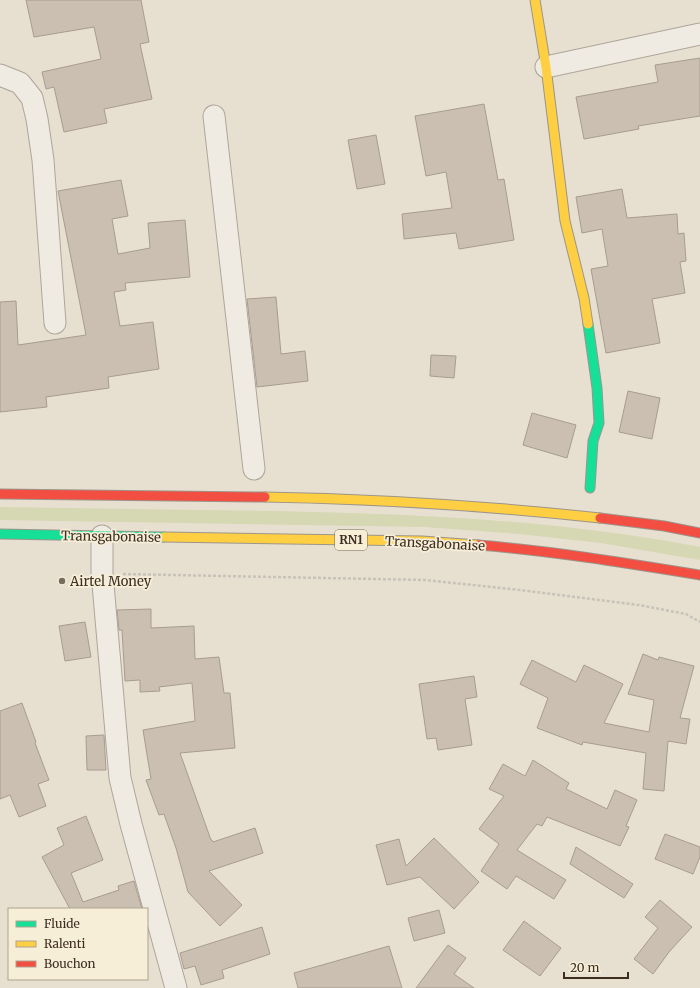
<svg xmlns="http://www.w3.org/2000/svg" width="700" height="988" viewBox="0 0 700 988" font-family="Merriweather,serif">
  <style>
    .green { fill: #d6d7b3 }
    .building { fill: #cbbfb2; stroke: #a89c90 }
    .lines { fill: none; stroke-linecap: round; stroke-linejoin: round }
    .street-casing { stroke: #ada599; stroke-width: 23 }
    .fast-casing { stroke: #9c958a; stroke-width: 11 }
    .slow-casing { stroke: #9c958a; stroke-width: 11 }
    .jam-casing { stroke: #9c958a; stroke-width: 11 }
    .path { stroke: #c8c2b9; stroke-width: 2.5; stroke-dasharray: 3 2; stroke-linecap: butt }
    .street { stroke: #efebe3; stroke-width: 21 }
    .fast { stroke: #16e098; stroke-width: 9 }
    .slow { stroke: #ffcf43; stroke-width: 9 }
    .jam { stroke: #f24e42; stroke-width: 9 }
    .poi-dot { fill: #786c5e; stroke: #f7eed8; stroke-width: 1.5 }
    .labels { text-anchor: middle; stroke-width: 3.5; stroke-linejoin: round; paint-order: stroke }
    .shield { fill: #f7eed8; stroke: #756857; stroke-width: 1 }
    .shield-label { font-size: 12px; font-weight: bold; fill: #3d2e20 }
    .street-label { font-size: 13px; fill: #3d2e20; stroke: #f7eed8 }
    .poi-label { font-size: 13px; fill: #3d2e20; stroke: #f7eed8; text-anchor: start }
  </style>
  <rect width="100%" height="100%" fill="#e7e0d1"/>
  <path class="green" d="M0,507c92,1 183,3 275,4 143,3 285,9 425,36v13l-99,-17 -82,-9 -95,-7 -424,-7z"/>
  <path class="building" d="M26,0h115l8,42 -9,2 12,55 -48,10 3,14 -43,9 -10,-45 -8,2 -4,-17 59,-13 -7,-32 -60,10z
    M700,58v58l-62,10 1,3 -55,10 -8,-42 82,-15 -3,-17z
    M484,104l14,76 6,-1 10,61 -55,9 -3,-16 -52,6 -2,-25 50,-6 -6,-36 -20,4 -11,-60z
    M376,135l9,49 -28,5 -9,-49z
    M121,180l7,36 -16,3 6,35 32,-6 -2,-25 37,-3 5,57 -65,6 1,7 -12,2 6,34 33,-4 6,47 -51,8 1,11 -63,9 1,10 -47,5v-110l16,-1 2,44 68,-10 -28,-144z
    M622,189l5,29 50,-4 1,20 6,-1 2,28 -6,1 5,31 -33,6 8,44 -54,10 -15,-84 17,-3 -6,-37 -20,4 -6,-36z
    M276,297l5,57 24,-3 3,30 -51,6 -10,-88z
    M431,355l25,1 -2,22 -24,-2z
    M628,391l32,7 -8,41 -33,-7z
    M532,413l44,12 -9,33 -44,-13z
    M151,609v19l43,-2 1,33 24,-2 5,36h6l5,55 -55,5 31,87h1l1,2 42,-14 8,25 -54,18 33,34 -22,21 -32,-34 -12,-44 -12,-34 -5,1 -13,-35 5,-1 -8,-49 52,-9 -3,-38 -33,4 1,4 -20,1v-12l-15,1 -3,-51h-3l-2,-20z
    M85,622l6,35 -26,4 -6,-35z
    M643,654l15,6 1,-3 35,9 -14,52 10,1 -4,25 -18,-3 -4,50 -21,-2 3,-36 -63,-11 -1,3 -45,-17 11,-30 -28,-14 12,-24 44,22 8,-17 39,19 -19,39 45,9 5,-32 -26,-6z
    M474,676l3,21 -12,2 7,46 -34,5 -2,-12 -9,1 -8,-55z
    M22,703l14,39 -1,1 14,37 -11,4 8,22 -27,11 -9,-22 -10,4v-88z
    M104,735l2,35h-19l-1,-34z
    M533,760l36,23 -3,6 41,20 8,-19 22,10 -11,26 3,1 -9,19 -73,-29 -5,9 -5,-2 -20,26 49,30 -12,19 -38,-23 -9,13 -26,-18 18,-27 -20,-15 25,-33 -15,-7 14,-25 22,12z
    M86,816l17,44 -32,13 12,29 36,-12 -1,-4 16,-5 8,28h-72l-28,-52 22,-12 -7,-17z
    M665,834l35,13v10l-7,17 -38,-15z
    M434,838l45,44 -25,27 -34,-32 -33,8 -11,-40 23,-6 7,27z
    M576,847l57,37 -9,14 -54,-34z
    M660,900l32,27 -23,25 -16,22 -19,-15 24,-31 -13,-11z
    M439,910l6,23 -31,8 -6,-23z
    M524,921l37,27 -21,28 -37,-26z
    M262,927l8,27 -48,16 2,8 -23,7 -6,-19 -11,3 -4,-16z
    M448,945l18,13 -12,16 20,14h-58z
    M389,946l13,42h-104l-4,-15z"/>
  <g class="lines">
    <g class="street-casing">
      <path id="street" d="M546,67l154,-33
        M0,75l20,8 12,15 5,21 6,41 12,163
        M214,116l40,353
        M102,536v37l18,205 11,46 45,164"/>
    </g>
    <g class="fast-casing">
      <path id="fast" d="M588,324l9,64 2,35 -6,18 -3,47
        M0,534l164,3"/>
    </g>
    <g class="slow-casing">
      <path id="slow" d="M535,0l11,67 19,154 19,77 4,26
        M265,497c112,2 224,9 335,21
        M164,537l258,4 56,4"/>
    </g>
    <g class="jam-casing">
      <path id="jam" d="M0,494l265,3
        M600,518l64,8 36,7
        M478,545c75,6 148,18 222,30"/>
    </g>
    <path class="path" d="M123,574l302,6 95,10 119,15 47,9 14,8"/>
    <use href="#street" class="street"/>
    <use href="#fast" class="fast"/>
    <use href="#slow" class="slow"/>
    <use href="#jam" class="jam"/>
  </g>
  <circle class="poi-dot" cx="62" cy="581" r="4"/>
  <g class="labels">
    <rect class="shield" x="335" y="530" width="32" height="20" rx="3"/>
    <g class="shield-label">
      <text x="351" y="544">RN1</text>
    </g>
    <g class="street-label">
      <text transform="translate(111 536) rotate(1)" y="5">Transgabonaise</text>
      <text transform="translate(435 543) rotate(3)" y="5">Transgabonaise</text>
    </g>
    <g class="poi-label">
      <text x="70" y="586">Airtel Money</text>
    </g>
  </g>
  <rect x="8" y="908" width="140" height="72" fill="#f7eed8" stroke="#ada18e"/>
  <rect x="16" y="921" width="20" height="6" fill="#16e098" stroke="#ada18e"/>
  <text x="44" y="928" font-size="12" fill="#3d2e20">Fluide</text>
  <rect x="16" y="941" width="20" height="6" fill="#ffcf43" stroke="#ada18e"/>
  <text x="44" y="948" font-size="12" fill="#3d2e20">Ralenti</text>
  <rect x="16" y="961" width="20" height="6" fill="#f24e42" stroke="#ada18e"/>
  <text x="44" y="968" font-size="12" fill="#3d2e20">Bouchon</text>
  <path d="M564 972v6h64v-6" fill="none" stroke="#3d2e20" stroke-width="2"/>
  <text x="570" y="972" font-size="12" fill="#3d2e20" stroke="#f7eed8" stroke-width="3" paint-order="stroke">20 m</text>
</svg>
